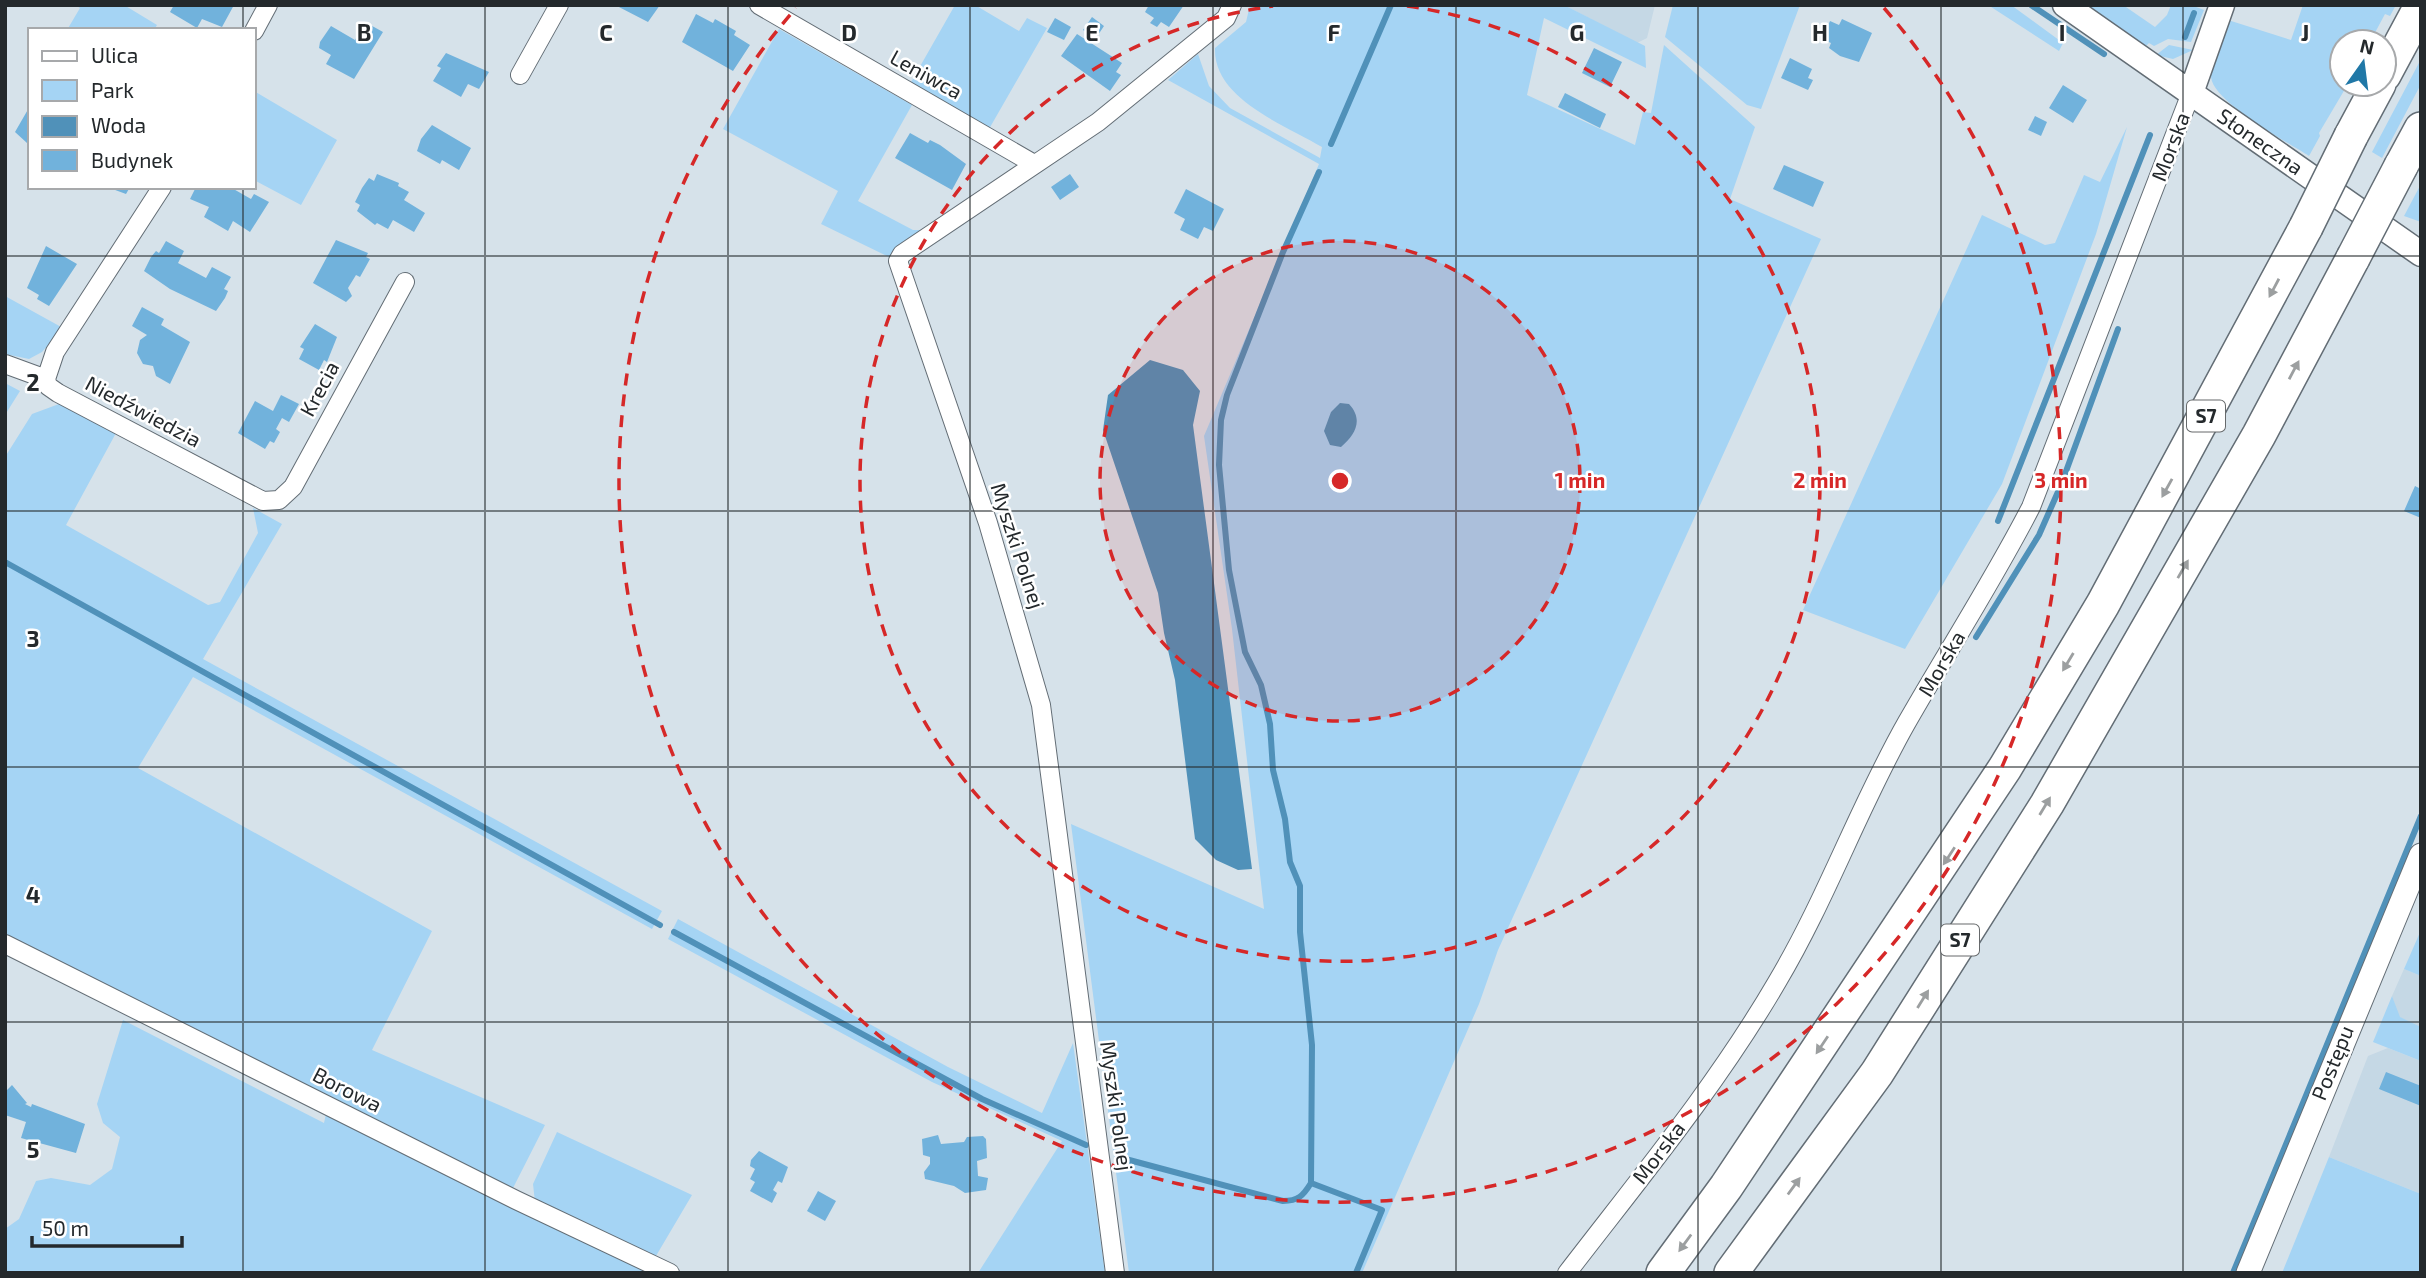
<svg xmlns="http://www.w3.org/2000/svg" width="2426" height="1278" viewBox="0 0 2426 1278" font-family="'Exo 2',sans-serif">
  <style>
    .built { fill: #c5d8e5 }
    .green { fill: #a5d4f4 }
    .water { fill: #5091b9 }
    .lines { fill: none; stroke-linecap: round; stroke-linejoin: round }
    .stream { stroke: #5091b9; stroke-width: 6 }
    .building { fill: #71b2dc }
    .minor-casing { stroke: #636d75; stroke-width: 20 }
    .tertiary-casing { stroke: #636d75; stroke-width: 25 }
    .secondary-casing { stroke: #636d75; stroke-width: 27 }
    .motorway-casing { stroke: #636d75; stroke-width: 36 }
    .minor { stroke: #fff; stroke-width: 18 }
    .tertiary { stroke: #fff; stroke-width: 23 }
    .secondary { stroke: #fff; stroke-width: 24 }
    .motorway { stroke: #fff; stroke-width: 33 }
    .motorway-bridge-casing { stroke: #636d75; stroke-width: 36; stroke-linecap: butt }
    .motorway-bridge { stroke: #fff; stroke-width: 33 }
    .oneway { fill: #9c9fa0 }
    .grid { fill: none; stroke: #24292c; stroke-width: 2; stroke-opacity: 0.55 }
    .ring { fill: none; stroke: #d62828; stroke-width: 3.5; stroke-dasharray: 12 9 }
    .labels { text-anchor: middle; stroke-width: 5; stroke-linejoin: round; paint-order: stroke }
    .shield { fill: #fff; stroke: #66696b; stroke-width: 2 }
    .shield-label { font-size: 19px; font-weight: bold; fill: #24292c }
    .street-label { font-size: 21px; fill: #24292c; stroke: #fff }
    .grid-label { font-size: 23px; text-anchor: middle; font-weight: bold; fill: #24292c; stroke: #fff; stroke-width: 5; stroke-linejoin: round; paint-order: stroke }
    .centre { fill: #d62828; stroke: #fff; stroke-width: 3.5 }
    .ring-label { font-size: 21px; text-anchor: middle; font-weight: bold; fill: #d62828; stroke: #fff; stroke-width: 5; stroke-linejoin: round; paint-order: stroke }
  </style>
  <rect width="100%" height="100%" fill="#d6e2ea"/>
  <path class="built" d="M1564,5h91l-8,33 -10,5z
    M2404,969l17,7v51l-22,-10 -7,-21z
    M2388,1048l33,13v133l-92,-37 39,-101z"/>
  <path class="green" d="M75,5h49l33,20 -3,5h-87l13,-22z
    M955,5h20l44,26 8,-13 20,10 -58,101 -79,-45z
    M1250,5h314l81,41 1,22 -102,-50 -17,77 108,50 8,-33 8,1 13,-68 91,82 -25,72 91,40 -323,711 -19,54 -117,269h-233l-58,-449 193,85 -32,-280 -28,-193 115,-272 -151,-84 30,-26 11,32 21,22 90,50 2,-11c-37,-22 -109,-48 -107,-99l31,-26z
    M1673,5h127l-39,104 -14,-4 -82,-68z
    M1988,5h23l52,38 -4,8z
    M2087,5h36l32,22 12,-12 4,-10h20l13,5 -13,32 -23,-3 -14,7 -5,-3 -4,4z
    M2303,5h93l-6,11 -5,-2 -15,28h-28v42h6l-29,49 1,3 -11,20c-22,-14 -96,-54 -98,-79 -2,-17 12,-41 17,-57l63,20z
    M779,29l133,76 -54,96 55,29h15l-39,27 -68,-33 17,-33 -115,-62z
    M2169,45l24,5 -20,9 -17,-4z
    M2421,59v25l-39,74 -10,-6z
    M254,91l83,49 -36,65 -47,-25z
    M2127,127l-31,107 -94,250 -97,165 -102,-39 179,-395 63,30 10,-2 29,-68 16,7z
    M2421,184v38l-17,-6z
    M5,296l58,32 -21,24 -13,7 -24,-5z
    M5,383l15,8 -15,24z
    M59,404l57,29 -50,92 142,80 12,-3 38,-69 -5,-25 29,16 -79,135 459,252 -10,18 -459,-252 -55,91 294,163 -60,119 173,75 -33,65 -507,-254v-479l27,-43z
    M678,919l270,148 94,46 31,-70 32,230h-127l84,-132 -130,-59 -264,-143z
    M2421,930v46l-17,-7z
    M2392,996l8,21 21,10v34l-48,-19z
    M123,1020l201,103 2,-9 328,159h-649v-44l14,-10 17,-38 15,-3 39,7 22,-16 8,-32 -17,-14 -6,-19z
    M557,1132l135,63 -39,66 -118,-59 -2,-18z
    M2329,1157l92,37v79h-139z"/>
  <path class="water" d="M1150,360l33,10 17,21 -7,34 59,444 -14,1 -22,-10 -21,-21 -20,-159 -11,-47 -6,-40 -55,-163 5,-35z
    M1340,403l9,1c15,16 6,31 -8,43l-11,-2 -6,-14 7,-19z"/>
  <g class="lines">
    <path class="stream" d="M2031,5l73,49
      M2185,37l9,-24
      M1331,144l60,-139
      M1998,521l152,-386
      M5,562l655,363
      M1976,637l63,-102 22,-50 57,-156
      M674,932l308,167 104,46
      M1118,1157l165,44c15,0 20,-5 28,-18l1,-138 -12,-113v-46l-10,-24 -5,-43 -12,-49 -3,-46 -9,-39 -16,-33 -16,-82 -10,-105 2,-45 6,-25 56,-143 36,-80
      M1311,1183l71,27 -26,63
      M2233,1273l188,-457"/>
  </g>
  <path class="building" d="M174,5h60l-12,22 -20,-8 -5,9 -27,-16z
    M615,5h45l-12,17z
    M1149,5h35l-15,22 -8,-5 -4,5 -7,-4 4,-5 -9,-6z
    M696,14l17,9 2,-4 21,12 -2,4 16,10 -17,26 -51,-29z
    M1092,17l12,9 -8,12 -13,-8z
    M1055,18l16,9 -7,13 -17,-8z
    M1842,19l30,14 -13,29 -19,-6 -11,-8 2,-5 -9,-4 8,-18 9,4z
    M365,22l18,10 -29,47 -28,-15 5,-9 -12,-7 1,-6 11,-16 24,14z
    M1077,34l45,29 -6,9 5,3 -11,16 -49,-35z
    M1594,48l28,14 -12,25 -28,-14z
    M446,53l43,19 -10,17 -11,-5 -7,13 -28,-16 8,-13 -4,-2z
    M1790,58l22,11 -4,9 5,2 -5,10 -27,-12z
    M2063,85l24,15 -14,23 -24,-15z
    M1565,93l41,21 -6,14 -42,-21z
    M30,106v36l-3,1 -12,-11z
    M2035,116l12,6 -6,14 -13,-6z
    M432,125l39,23 -12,22 -17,-10 -2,4 -23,-13 4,-12z
    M910,133l18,10 2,-3 10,5 26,19 -14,26 -57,-32z
    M1784,165l40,17 -11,25 -40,-18z
    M377,174l22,9 -1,3 11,6 -5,8 21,13 -11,19 -21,-12 -5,9 -11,-6 -2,2 -18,-14 3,-6 -5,-3 7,-14 7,-10 5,3z
    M1070,174l9,13 -19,13 -9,-13z
    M107,187h23l-4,7z
    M196,187h34l21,12 3,-5 15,8 -19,30 -17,-11 -5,10 -24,-14 5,-10 -19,-8z
    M1186,189l38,20 -11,22 -9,-4 -6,12 -18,-9 5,-11 -11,-6z
    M336,240l32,13 -2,4 4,2 -10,18 -4,-2 -8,13 4,8 -6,6 -33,-19z
    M166,241l18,10 -6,12 28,15 6,-11 19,10 -7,12 4,2 -3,7 -9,13 -46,-22 -26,-18 7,-14 5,-6 3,2z
    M46,246l31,18 -28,42 -12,-7 2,-4 -12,-7z
    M142,307l22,12 -3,6 29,17 -20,42 -14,-8 -3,-10 -10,-2 -6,-11 3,-13 7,-5 -15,-9z
    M315,324l22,13 -10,25 -3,-2 -5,10 -20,-11 5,-10 -4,-2z
    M281,395l18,9 -10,18 -7,-4 -6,11 4,3 -6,11 -4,-2 -5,8 -27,-16 17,-32 18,10z
    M2415,486l6,3v29l-17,-7z
    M2386,1072l35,14v20l-42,-17z
    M12,1085l15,18 -2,1 6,3 1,-3 53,20 -9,29 -55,-15 5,-16 -21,-7v-23z
    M938,1135l3,9 23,-2 3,-5 16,-1 3,3 1,19 -10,3 1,15 10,2 -2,12 -21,3 -11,-7 -29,-7 -1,-7 6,-8v-7l-7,-2 -1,-16z
    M759,1151l29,16 -6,16 -4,-2 -5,9 4,3 -5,10 -22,-12 5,-9 -5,-3 5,-10 -5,-3 1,-6z
    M818,1191l18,10 -11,20 -18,-10z"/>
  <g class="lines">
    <g class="minor-casing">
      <path id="minor" d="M759,5l275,159
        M254,31l14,-26
        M520,75l39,-70
        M5,364l41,15 2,7 10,7 205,108 16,-1 14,-13 112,-205
        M46,379l9,-27 107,-165
        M5,944l511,256 154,73
        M1115,1273l-74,-568 -53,-182 -90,-262 4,-7 196,-132 128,-104 6,-13
        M1567,1273c73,-95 150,-188 210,-291 50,-84 82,-176 130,-260 41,-72 86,-141 124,-215l160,-414"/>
    </g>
    <g class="tertiary-casing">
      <path id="tertiary" d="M2248,1273l173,-418"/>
    </g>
    <g class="secondary-casing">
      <path id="secondary" d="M2065,5l356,249
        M2191,93l31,-88"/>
    </g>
    <g class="motorway-casing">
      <path id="motorway" d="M2384,75l37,-69
        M2351,136l28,-52
        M2401,166l20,-37
        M1663,1273l63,-86 279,-419 98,-164 203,-377
        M1731,1273l146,-200 170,-269 212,-369 94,-177"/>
    </g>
    <use href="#minor" class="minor"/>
    <use href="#tertiary" class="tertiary"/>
    <use href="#secondary" class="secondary"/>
    <use href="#motorway" class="motorway"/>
    <g class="motorway-bridge-casing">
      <path id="motorway-bridge" d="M2306,227l45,-91
        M2353,258l48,-92"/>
    </g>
    <use href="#motorway-bridge" class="motorway-bridge"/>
  </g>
  <defs><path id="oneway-solid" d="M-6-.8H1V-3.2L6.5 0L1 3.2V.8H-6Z" transform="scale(1.75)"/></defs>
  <g class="oneway">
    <use href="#oneway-solid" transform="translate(2274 288) rotate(118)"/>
    <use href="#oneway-solid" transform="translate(2294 370) rotate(-62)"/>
    <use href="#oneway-solid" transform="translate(2167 488) rotate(119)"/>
    <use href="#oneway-solid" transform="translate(2183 569) rotate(-60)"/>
    <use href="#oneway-solid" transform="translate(2068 662) rotate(121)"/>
    <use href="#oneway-solid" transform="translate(2045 806) rotate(-59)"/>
    <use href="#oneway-solid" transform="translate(1949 856) rotate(123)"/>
    <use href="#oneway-solid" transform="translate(1923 999) rotate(-58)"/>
    <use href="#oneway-solid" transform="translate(1822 1045) rotate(124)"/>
    <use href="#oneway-solid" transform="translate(1794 1186) rotate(-54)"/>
    <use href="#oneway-solid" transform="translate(1685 1243) rotate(126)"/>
  </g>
  <path class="grid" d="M243,5v25M485,5v1268M728,5v1268M970,5v1268M1213,5v1268M1456,5v1268M1698,5v1268M1941,5v1268M2183,5v1268M243,187v1086M5,256h2416M5,511h2416M5,767h2416M5,1022h2416"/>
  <circle cx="1340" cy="481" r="240" fill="#d62828" fill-opacity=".12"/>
  <g class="ring">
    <circle cx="1340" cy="481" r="240"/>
    <path d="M1407 6A480 480 0 1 1 1273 6"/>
    <path d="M1884 8A721 721 0 1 1 796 8"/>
  </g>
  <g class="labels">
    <g class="shield">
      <rect x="2187" y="400.5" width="38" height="31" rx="5"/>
      <rect x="1941" y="924.5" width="38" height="31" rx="5"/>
    </g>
    <g class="shield-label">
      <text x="2206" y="423">S7</text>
      <text x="1960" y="947">S7</text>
    </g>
    <g class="street-label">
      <text transform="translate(926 75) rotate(29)" y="7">Leniwca</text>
      <text transform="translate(2260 142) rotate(35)" y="7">Słoneczna</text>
      <text transform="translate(2171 147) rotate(-69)" y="7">Morska</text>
      <text transform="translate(320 389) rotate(-62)" y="7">Krecia</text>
      <text transform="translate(143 412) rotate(28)" y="7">Niedźwiedzia</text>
      <text transform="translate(1017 546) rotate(72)" y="7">Myszki Polnej</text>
      <text transform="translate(1942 664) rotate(-60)" y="7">Morska</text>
      <text transform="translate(2333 1063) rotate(-68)" y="7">Postępu</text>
      <text transform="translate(347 1090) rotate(27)" y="7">Borowa</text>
      <text transform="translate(1116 1106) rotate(82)" y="7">Myszki Polnej</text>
      <text transform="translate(1659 1153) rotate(-53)" y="7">Morska</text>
    </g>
  </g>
  <g class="grid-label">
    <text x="364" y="41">B</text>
    <text x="606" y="41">C</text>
    <text x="849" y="41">D</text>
    <text x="1092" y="41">E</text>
    <text x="1334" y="41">F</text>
    <text x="1577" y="41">G</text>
    <text x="1820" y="41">H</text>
    <text x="2062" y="41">I</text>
    <text x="2305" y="41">J</text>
    <text x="33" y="391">2</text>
    <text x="33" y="647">3</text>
    <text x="33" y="903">4</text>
    <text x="33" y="1158">5</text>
  </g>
  <circle cx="1340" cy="481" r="10" class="centre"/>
  <g class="ring-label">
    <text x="1580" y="488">1 min</text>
    <text x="1820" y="488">2 min</text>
    <text x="2061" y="488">3 min</text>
  </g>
  <rect width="2426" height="1278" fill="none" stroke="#24292c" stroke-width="14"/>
  <rect x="28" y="28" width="228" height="161" fill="#ffffff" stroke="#a7a9ab" stroke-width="2"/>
  <rect x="42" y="51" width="35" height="10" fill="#ffffff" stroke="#a7a9ab" stroke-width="2"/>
  <text x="91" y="63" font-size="21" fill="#24292c">Ulica</text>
  <rect x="42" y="80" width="35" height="21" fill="#a5d4f4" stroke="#a7a9ab" stroke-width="2"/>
  <text x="91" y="98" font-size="21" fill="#24292c">Park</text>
  <rect x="42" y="116" width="35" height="21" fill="#5091b9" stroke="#a7a9ab" stroke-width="2"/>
  <text x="91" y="133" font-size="21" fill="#24292c">Woda</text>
  <rect x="42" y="150" width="35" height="21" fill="#71b2dc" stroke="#a7a9ab" stroke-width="2"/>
  <text x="91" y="168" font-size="21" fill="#24292c">Budynek</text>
  <g transform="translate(2363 63) rotate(14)"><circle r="33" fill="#ffffff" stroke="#a7a9ab" stroke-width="2"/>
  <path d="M0-5L12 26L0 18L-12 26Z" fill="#2078a7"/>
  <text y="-10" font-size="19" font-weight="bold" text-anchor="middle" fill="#24292c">N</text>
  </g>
  <path d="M32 1236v10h150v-10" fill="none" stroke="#24292c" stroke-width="3.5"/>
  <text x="42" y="1236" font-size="21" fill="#24292c" stroke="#ffffff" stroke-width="5" paint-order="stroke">50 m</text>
</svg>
